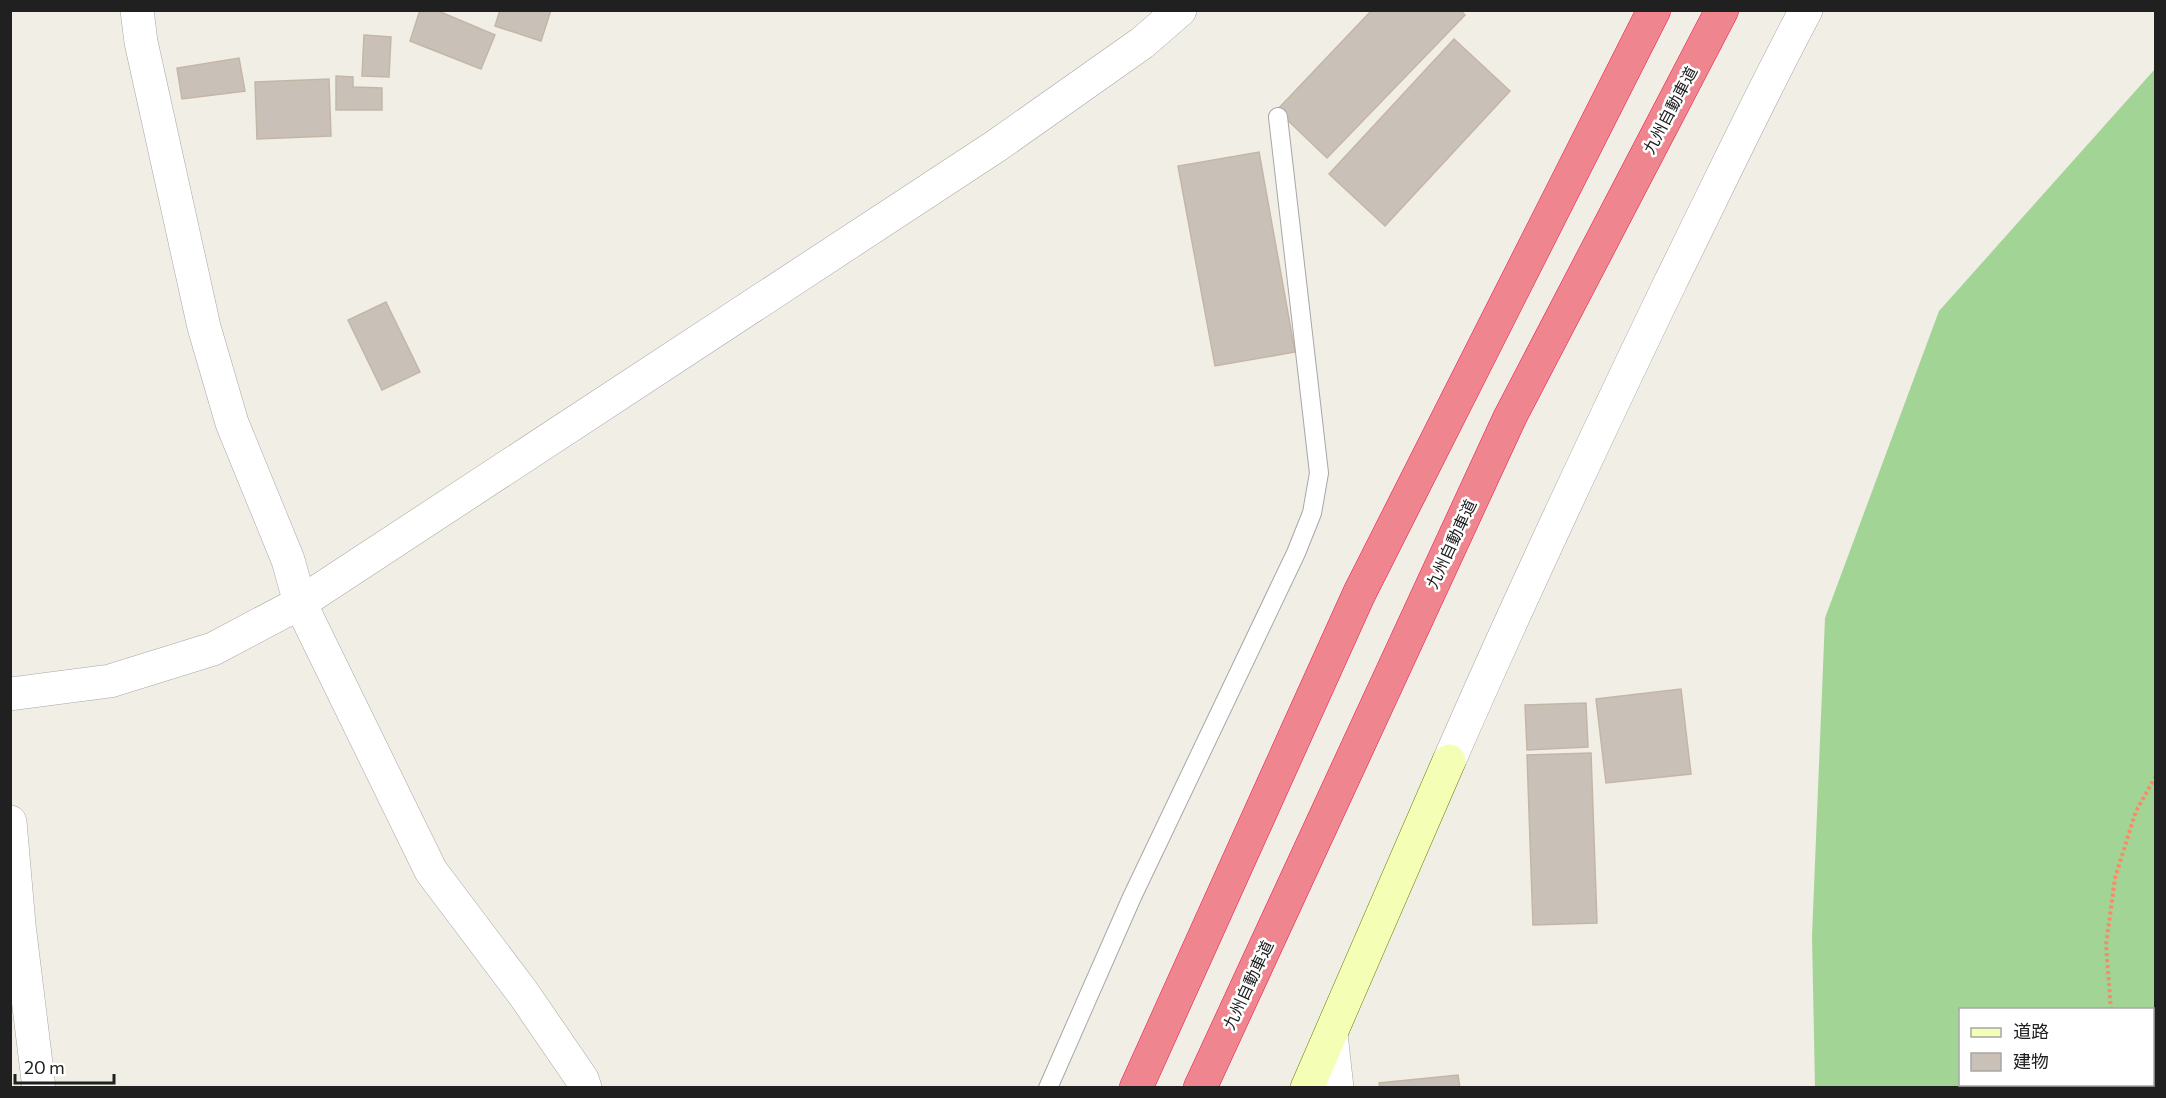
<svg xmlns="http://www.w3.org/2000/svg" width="2166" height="1098" viewBox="0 0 2166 1098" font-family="Commissioner,'Noto Sans JP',sans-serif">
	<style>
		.forest { fill: #a2d496; fill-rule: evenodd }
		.building { fill: #c9c1b8; stroke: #c4b6a6; stroke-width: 1.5 }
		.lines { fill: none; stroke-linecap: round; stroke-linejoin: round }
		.lane-casing { stroke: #a7a7a7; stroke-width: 20 }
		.street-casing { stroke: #a7a7a7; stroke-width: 34 }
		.secondary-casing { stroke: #637d00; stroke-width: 34 }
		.highway-casing { stroke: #eb164a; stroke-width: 34 }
		.path { stroke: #ff8768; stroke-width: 4; stroke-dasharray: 3 3; stroke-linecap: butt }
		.lane { stroke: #fff; stroke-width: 18 }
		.street { stroke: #fff; stroke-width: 33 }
		.secondary { stroke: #f4ffb5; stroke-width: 33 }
		.highway { stroke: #ef868f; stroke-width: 33 }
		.labels { text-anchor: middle; stroke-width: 5; stroke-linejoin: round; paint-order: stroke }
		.street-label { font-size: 16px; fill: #202020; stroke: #fff }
	</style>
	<rect width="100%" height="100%" fill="#f1eee5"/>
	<path class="forest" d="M 2155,69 L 2155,1087 L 1815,1087 L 1812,936 L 1825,618 L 1939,311 ZM 1960,1010 L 2152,1010 L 2152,1084 L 1960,1084 Z"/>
	<path class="building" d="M 420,10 L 436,10 L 495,35 L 481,69 L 410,41 Z
		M 500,10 L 551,10 L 541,41 L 495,26 Z
		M 1372,10 L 1460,10 L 1465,15 L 1327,158 L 1277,110 Z
		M 364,35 L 391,37 L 389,77 L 362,76 Z
		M 1454,39 L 1510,91 L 1385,226 L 1329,174 Z
		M 239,58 L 245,91 L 182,99 L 177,68 Z
		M 336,76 L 353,77 L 353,87 L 382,88 L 382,110 L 336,110 Z
		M 329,79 L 331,136 L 257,139 L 255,82 Z
		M 1259,152 L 1295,352 L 1215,366 L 1178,166 Z
		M 386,302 L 420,372 L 382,390 L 348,320 Z
		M 1681,689 L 1691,774 L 1606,783 L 1596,699 Z
		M 1586,703 L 1588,747 L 1527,750 L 1525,705 Z
		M 1591,753 L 1597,923 L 1533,925 L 1527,755 Z
		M 1458,1075 L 1460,1088 L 1380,1088 L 1379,1083 Z"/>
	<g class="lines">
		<g class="lane-casing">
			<path id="lane" d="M 1048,1088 L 1132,897 L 1296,553 L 1312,513 L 1319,473 L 1278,117"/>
		</g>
		<g class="street-casing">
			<path id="street" d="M 137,10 L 141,42 L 204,327 L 232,423 L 288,560 L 300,603 L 431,871 L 523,993 L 582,1079 L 585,1088
				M 10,694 L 110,681 L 213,649 L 300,603 L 996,146 L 1142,43 L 1180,10
				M 1449,761 C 1519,600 1594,441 1670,283 C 1715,192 1758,100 1806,10
				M 10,822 L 19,925 L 39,1088
				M 1331,1034 L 1337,1088"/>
		</g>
		<g class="secondary-casing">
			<path id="secondary" d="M 1307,1088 L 1449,761"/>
		</g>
		<g class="highway-casing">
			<path id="highway" d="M 1136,1088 L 1359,594 L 1654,10
				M 1200,1088 L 1510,417 L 1722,10"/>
		</g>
		<path class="path" d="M 2111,1010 L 2106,945 L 2115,878 L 2136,811 L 2156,776
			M 2127,1084 L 2127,1088"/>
		<use href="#lane" class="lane"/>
		<use href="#street" class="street"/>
		<use href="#secondary" class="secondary"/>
		<use href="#highway" class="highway"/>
	</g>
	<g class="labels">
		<g class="street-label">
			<text transform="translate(1670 110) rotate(-62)" y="6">九州自動車道</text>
			<text transform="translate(1451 544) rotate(-65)" y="6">九州自動車道</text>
			<text transform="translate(1248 985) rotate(-65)" y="6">九州自動車道</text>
		</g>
	</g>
	<rect width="2166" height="1098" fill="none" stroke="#202020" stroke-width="24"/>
	<rect x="1959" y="1008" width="195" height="78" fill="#ffffff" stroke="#a6a6a6" stroke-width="1.5"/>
	<rect x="1971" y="1028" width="30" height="9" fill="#f4ffb5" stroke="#a6a6a6" stroke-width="1.5"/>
	<text x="2013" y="1038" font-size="18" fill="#202020">道路</text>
	<rect x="1971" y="1053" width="30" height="18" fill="#c9c1b8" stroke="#a6a6a6" stroke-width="1.5"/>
	<text x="2013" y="1068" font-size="18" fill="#202020">建物</text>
	<path d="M15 1074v9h99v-9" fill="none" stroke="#202020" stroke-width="3"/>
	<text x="24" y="1074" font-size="18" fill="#202020" stroke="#ffffff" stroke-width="4.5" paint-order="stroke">20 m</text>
</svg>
